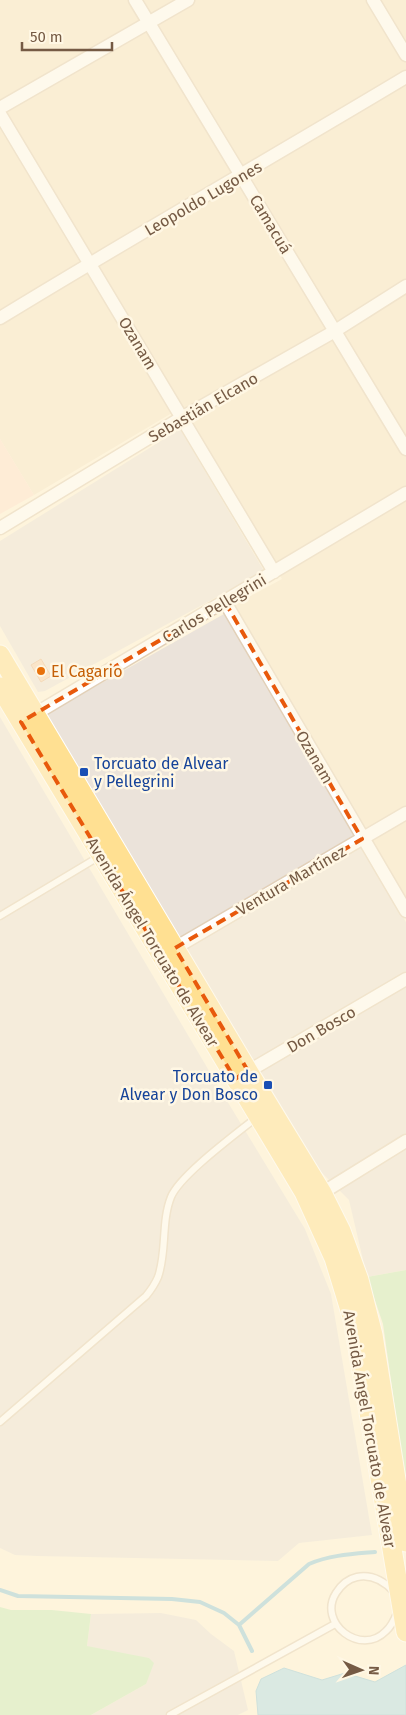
<svg xmlns="http://www.w3.org/2000/svg" width="406" height="1715" viewBox="0 0 406 1715" font-family="'Fira Sans',sans-serif">
	<style>
		.residential { fill: #f6e6ca }
		.commercial { fill: #ffe2cf }
		.industrial { fill: #ebe3da }
		.green { fill: #caecbb }
		.water { fill: #b0dbe8; stroke: #96cadb }
		.lines { fill: none; stroke-linecap: round; stroke-linejoin: round }
		.stream { stroke: #96cadb; stroke-width: 4 }
		.building { fill: #f6d3b2; stroke: #e9bb91 }
		.service-casing { stroke: #e2d0b8; stroke-width: 9 }
		.minor-casing { stroke: #e2d0b8; stroke-width: 15 }
		.primary-casing { stroke: #fff; stroke-width: 21 }
		.service { stroke: #fff; stroke-width: 6 }
		.minor { stroke: #fff; stroke-width: 12 }
		.primary { stroke: #ffe092; stroke-width: 19 }
		.marked { fill: none; stroke: #e8590c; stroke-width: 4; stroke-dasharray: 10 6; stroke-linejoin: round }
		.food-dot { fill: #e8710a; stroke: #fff7e4; stroke-width: 2 }
		.transit-dot { fill: #1a4fb4; stroke: #fff7e4; stroke-width: 2 }
		.labels { text-anchor: middle; stroke-width: 5; stroke-linejoin: round; paint-order: stroke }
		.street-label { font-size: 16px; fill: #755a44; stroke: #fff7e4 }
		.food-label { font-size: 16px; fill: #c56008; stroke: #fff7e4; text-anchor: start }
		.transit-label { font-size: 16px; fill: #164399; stroke: #fff7e4; text-anchor: start }
	</style>
	<rect width="100%" height="100%" fill="#fef4dc"/>
	<path class="residential" d="M 0,0 L 406,0 L 406,908 L 234,605 L 282,579 L 182,407 L 34,495 L 0,439 Z"/>
	<path class="commercial" d="M 0,439 L 34,495 L 0,514 Z"/>
	<path class="industrial" d="M 180,429 L 264,571 L 45,691 L 38,692 L 0,626 L 0,541 Z
		M 224,614 L 406,922 L 406,1270 L 367,1277 L 349,1200 L 319,1170 L 45,715 Z
		M 0,717 L 221,1091 L 305,1229 L 331,1294 L 372,1535 L 299,1543 L 278,1561 L 37,1556 L 15,1555 L 0,1548 Z
		M 161,1613 L 196,1620 L 211,1634 L 234,1651 L 248,1710 L 238,1715 L 91,1715 L 146,1684 L 87,1646 L 91,1614 Z"/>
	<path class="green" d="M 406,1270 L 406,1486 L 383,1324 L 367,1277 Z
		M 0,1607 L 11,1610 L 52,1610 L 91,1614 L 87,1646 L 149,1658 L 154,1663 L 146,1684 L 91,1715 L 0,1715 Z"/>
	<path class="water" d="M 406,1665 L 406,1715 L 258,1715 L 256,1691 L 261,1679 L 284,1668 L 322,1680 L 345,1673 L 375,1682 Z"/>
	<g class="lines">
		<path class="stream" d="M 0,1590 L 18,1596 L 172,1599 L 200,1602 L 224,1613 L 239,1625 L 252,1651
			M 239,1625 L 309,1564 C 330,1555 352,1554 375,1552"/>
	</g>
	<path class="building" d="M 41,659 L 51,676 L 41,682 L 31,665 Z"/>
	<g class="lines">
		<g class="service-casing">
			<path id="service" d="M 0,916 L 100,856
				M 0,1422 L 146,1296 C 151,1290 155,1284 158,1277 C 167,1252 161,1222 171,1197 C 180,1175 236,1134 257,1117
				M 394,1592 C 384,1581 372,1574 357,1577 C 348,1579 341,1585 336,1593 C 317,1623 361,1657 386,1631 C 392,1626 395,1618 398,1611
				M 170,1715 L 335,1624"/>
		</g>
		<g class="minor-casing">
			<path id="minor" d="M 135,0 L 406,449
				M 373,0 L 406,55
				M 0,108 L 188,0
				M 0,114 L 274,572
				M 0,318 C 134,236 271,158 406,77
				M 0,528 L 183,417 L 335,331 L 406,286
				M 225,602 L 406,911
				M 30,717 L 406,493
				M 175,948 L 406,813
				M 242,1075 L 406,979
				M 322,1193 L 406,1141"/>
		</g>
		<g class="primary-casing">
			<path id="primary" d="M 0,655 L 260,1091 L 322,1193 L 341,1231 L 359,1280 L 373,1335 L 406,1542
				M 0,687 L 304,1192 L 334,1258 L 354,1323 L 406,1632"/>
		</g>
		<use href="#service" class="service"/>
		<use href="#minor" class="minor"/>
		<use href="#primary" class="primary"/>
	</g>
	<path d="M0 0H406V1715H0ZM 225,602 L 362,839 L 175,948 L 248,1071 L 235,1079 L 21,722 Z" fill="#fef4dc" fill-opacity=".55" fill-rule="evenodd"/>
	<path class="marked" d="M 225,602 L 362,839 L 175,948 L 248,1071 L 235,1079 L 21,722 Z"/>
	<circle class="food-dot" cx="41" cy="671" r="5"/>
	<g class="transit-dot">
		<rect x="79" y="767" width="10" height="10" rx="2.5"/>
		<rect x="263" y="1080" width="10" height="10" rx="2.5"/>
	</g>
	<g class="labels">
		<g class="street-label">
			<text transform="translate(203 198) rotate(-30)" y="6">Leopoldo Lugones</text>
			<text transform="translate(271 224) rotate(59)" y="6">Camacuá</text>
			<text transform="translate(138 343) rotate(59)" y="6">Ozanam</text>
			<text transform="translate(203 407) rotate(-30)" y="6">Sebastián Elcano</text>
			<text transform="translate(214 608) rotate(-31)" y="6">Carlos Pellegrini</text>
			<text transform="translate(315 757) rotate(60)" y="6">Ozanam</text>
			<text transform="translate(291 880) rotate(-30)" y="6">Ventura Martínez</text>
			<text transform="translate(153 942) rotate(59)" y="6">Avenida Ángel Torcuato de Alvear</text>
			<text transform="translate(321 1029) rotate(-30)" y="6">Don Bosco</text>
			<text transform="translate(370 1429) rotate(80)" y="6">Avenida Ángel Torcuato de Alvear</text>
		</g>
		<g class="food-label">
			<text x="51" y="677">El Cagario</text>
		</g>
		<g class="transit-label">
			<text x="94" y="769">Torcuato de Alvear<tspan x="94" dy="18">y Pellegrini</tspan></text>
			<text x="258" y="1082" text-anchor="end">Torcuato de<tspan x="258" dy="18">Alvear y Don Bosco</tspan></text>
		</g>
	</g>
	<g transform="translate(361 1670) rotate(92)" stroke="#fff7e4" stroke-width="4" paint-order="stroke">
	<path d="M0-4L9 19L0 12L-9 19Z" fill="#755a44"/>
	<text y="-8" font-size="14" font-weight="bold" text-anchor="middle" fill="#755a44">N</text>
	</g>
	<path d="M22 42v8h90v-8" fill="none" stroke="#755a44" stroke-width="2.5"/>
	<text x="30" y="42" font-size="15" fill="#755a44" stroke="#fff7e4" stroke-width="4" paint-order="stroke">50 m</text>
</svg>
